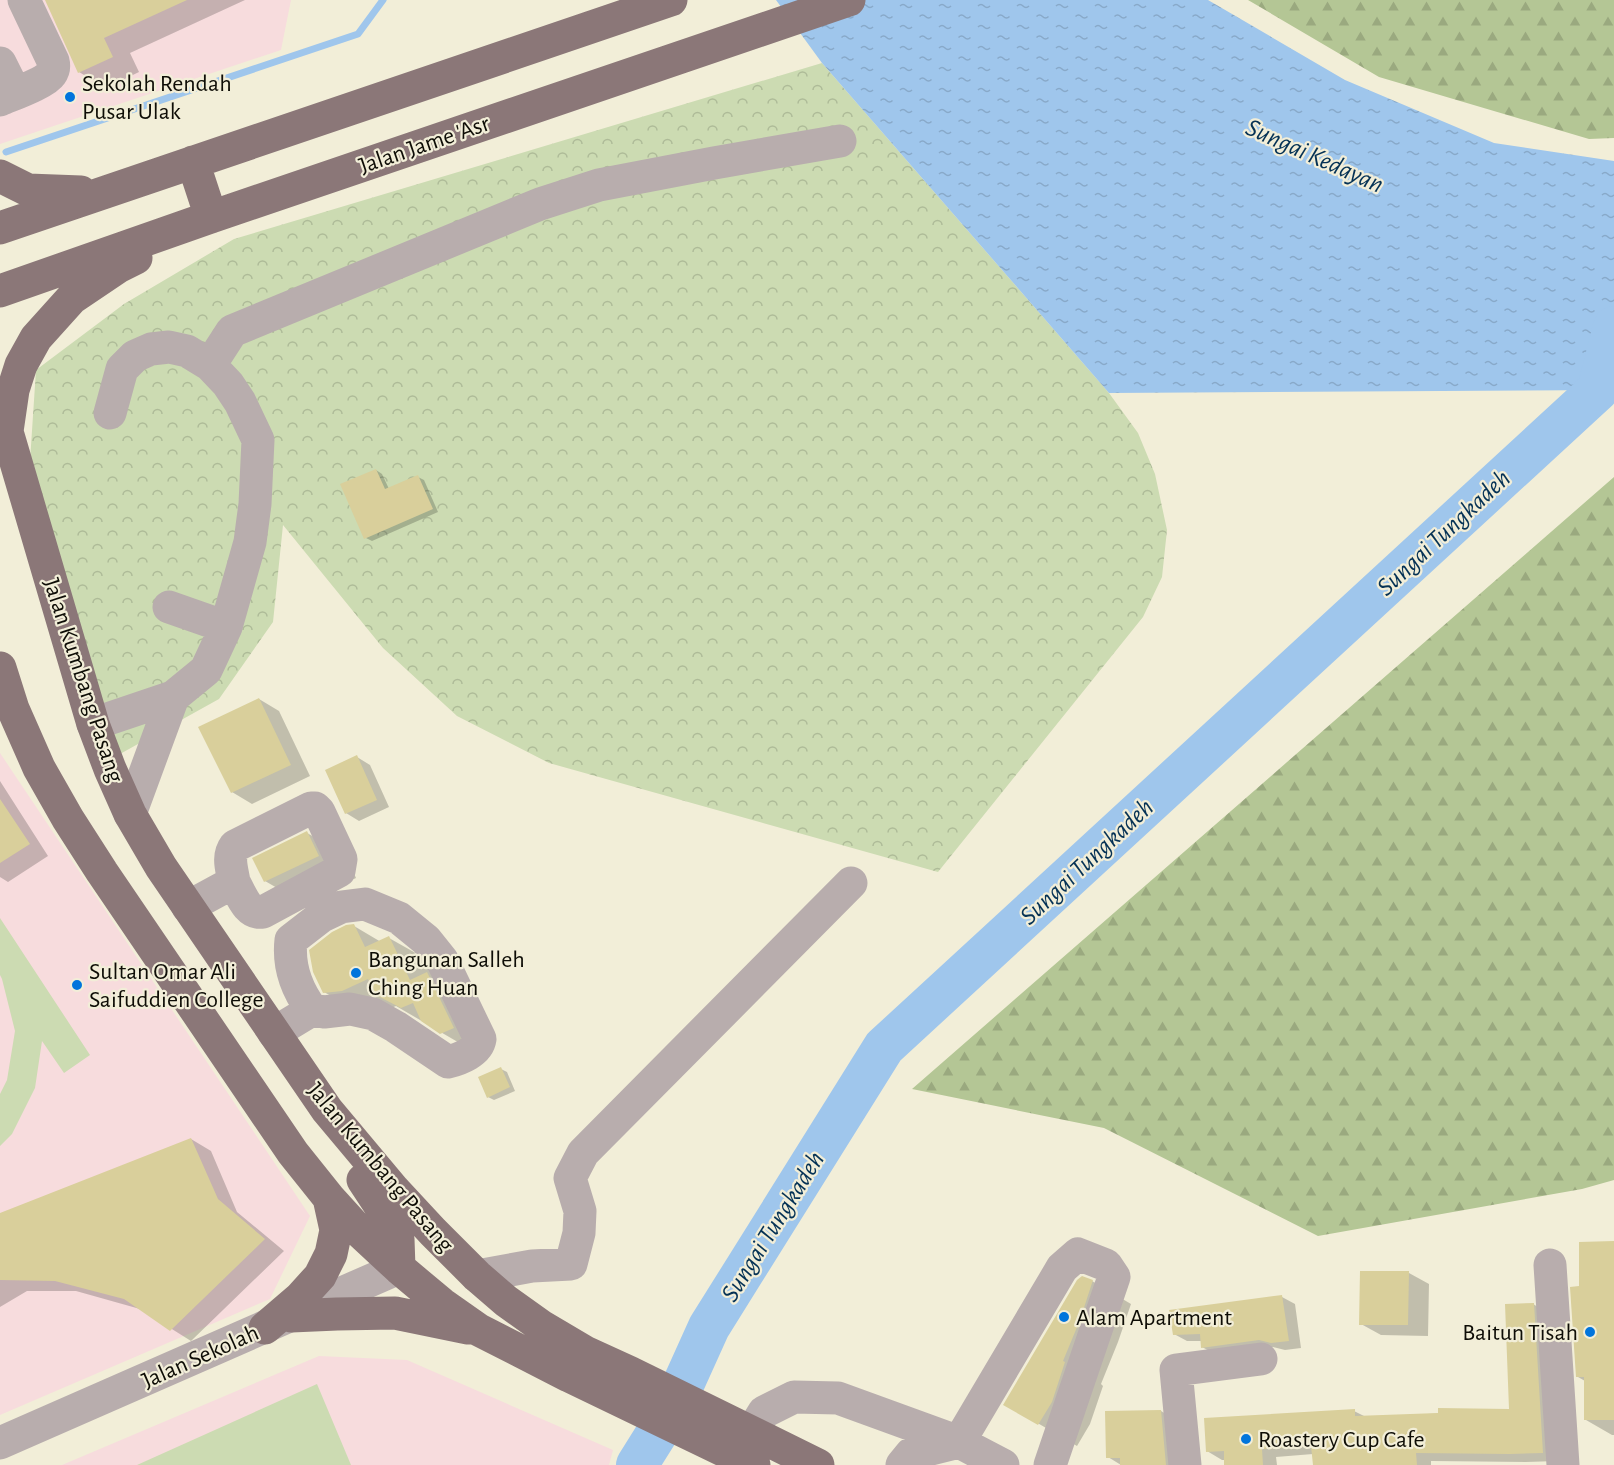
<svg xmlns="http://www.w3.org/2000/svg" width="1614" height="1465" viewBox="0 0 1614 1465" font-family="'Alegreya Sans',sans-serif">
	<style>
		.education { fill: #f7dcdd }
		.forest { fill: url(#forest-firs) }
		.park { fill: url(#park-crowns) }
		.pitch { fill: #ccdbb2 }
		.water { fill: url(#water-ripples) }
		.shadow { fill: #0003 }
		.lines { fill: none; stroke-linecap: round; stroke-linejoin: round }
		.stream { stroke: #9fc6ec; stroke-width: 7 }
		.river { stroke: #9fc6ec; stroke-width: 42 }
		.building { fill: #d9cf9b }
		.minor { stroke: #b8adad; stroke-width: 33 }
		.major { stroke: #8b7778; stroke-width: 33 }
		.poi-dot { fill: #0175dc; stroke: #f2eed8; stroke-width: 2 }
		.labels { text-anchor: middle; stroke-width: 4.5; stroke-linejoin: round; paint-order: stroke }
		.poi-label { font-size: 24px; fill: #0e0d06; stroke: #f2eed8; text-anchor: start }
		.street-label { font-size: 24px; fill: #0e0d06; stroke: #f2eed8 }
		.water-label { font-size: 26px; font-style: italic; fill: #053255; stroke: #f2eed8 }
	</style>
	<defs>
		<pattern id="forest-firs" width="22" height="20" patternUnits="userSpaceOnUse" patternTransform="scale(1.5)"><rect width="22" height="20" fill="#b4c695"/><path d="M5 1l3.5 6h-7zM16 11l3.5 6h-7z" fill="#9aa97f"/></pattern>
		<pattern id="park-crowns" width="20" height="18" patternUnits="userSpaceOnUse" patternTransform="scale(1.5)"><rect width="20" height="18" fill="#ccdbb2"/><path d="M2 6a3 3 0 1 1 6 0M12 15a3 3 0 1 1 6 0" fill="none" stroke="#aebb98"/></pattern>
		<pattern id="water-ripples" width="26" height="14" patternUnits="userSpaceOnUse" patternTransform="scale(1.5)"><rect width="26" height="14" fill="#9fc6ec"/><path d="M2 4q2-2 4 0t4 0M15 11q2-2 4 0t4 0" fill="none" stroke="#88a9c9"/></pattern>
	</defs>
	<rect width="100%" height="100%" fill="#f2eed8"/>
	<path class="education" d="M 0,0 L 291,0 L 281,50 L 0,144 Z
		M 0,753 L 310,1216 L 270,1299 L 0,1415 Z
		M 319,1356 L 407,1360 L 613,1450 L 609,1465 L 62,1465 Z"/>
	<path class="forest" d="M 1248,0 L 1614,0 L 1614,138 L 1589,139 L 1379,77 Z
		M 1614,477 L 1614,1180 L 1582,1189 L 1318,1236 L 1104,1128 L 912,1089 Z"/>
	<path class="park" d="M 822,63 L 1109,393 L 1138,433 L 1155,474 L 1167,530 L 1162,577 L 1143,617 L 938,872 L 549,763 L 457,716 L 383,648 L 283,525 L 273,622 L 219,699 L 120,754 L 29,476 L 36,370 L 124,304 L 234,239 Z"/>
	<path class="pitch" d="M 0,918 L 90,1055 L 64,1073 L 42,1041 L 35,1088 L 12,1134 L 0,1146 L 0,1094 L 7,1080 L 15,1031 L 2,979 L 0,975 Z
		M 317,1384 L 351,1465 L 137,1465 Z"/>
	<path class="water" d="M 776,0 L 1208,0 L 1345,80 L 1494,143 L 1614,161 L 1614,390 L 1109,393 L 822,63 Z"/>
	<path class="shadow" d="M 46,0 L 245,0 L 130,53 L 139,72 L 106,88 L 79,72 Z
		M 376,470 L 382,474 L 389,489 L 418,477 L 424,480 L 438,512 L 372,541 L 366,538 Z
		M 259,699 L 279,711 L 310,776 L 252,804 L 232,792 Z
		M 357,757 L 370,765 L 389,807 L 359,821 L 346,813 Z
		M 0,781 L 48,856 L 8,882 L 0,877 Z
		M 307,833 L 346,855 L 356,878 L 303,903 L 265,881 Z
		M 354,926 L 381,942 L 389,938 L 428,960 L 480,1055 L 396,1006 L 382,1012 L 363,1014 L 324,992 Z
		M 501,1069 L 507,1072 L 515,1091 L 494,1100 L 488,1097 Z
		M 191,1139 L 211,1151 L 237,1212 L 284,1251 L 191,1341 L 140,1309 L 76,1291 L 27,1291 L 0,1307 L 0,1215 Z
		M 1614,1243 L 1614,1435 L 1612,1435 L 1586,1420 L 1585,1381 L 1578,1377 Z
		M 1409,1273 L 1429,1284 L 1428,1336 L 1381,1335 L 1361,1324 Z
		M 1092,1281 L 1131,1304 L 1118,1342 L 1101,1384 L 1103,1386 L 1090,1424 L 1077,1446 L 1005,1404 Z
		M 1282,1297 L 1295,1304 L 1301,1348 L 1285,1350 L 1273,1347 L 1215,1354 L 1202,1347 L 1202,1341 L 1187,1341 L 1174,1334 Z
		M 1533,1304 L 1548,1313 L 1558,1461 L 1526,1462 L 1431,1461 L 1431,1465 L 1314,1465 L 1313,1454 L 1276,1457 L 1277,1465 L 1226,1465 L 1226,1460 L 1222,1460 L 1207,1451 L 1354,1411 L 1366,1417 L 1510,1410 Z
		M 1161,1411 L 1174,1419 L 1178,1465 L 1121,1465 L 1108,1457 Z"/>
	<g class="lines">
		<path class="stream" d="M 6,152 L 358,34 L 383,0"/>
		<path class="river" d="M 637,1465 L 672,1409 L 709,1327 L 884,1047 L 1598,390 L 1614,327"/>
	</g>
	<path class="building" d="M 45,0 L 187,0 L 104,38 L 113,57 L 78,73 Z
		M 376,469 L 385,489 L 418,475 L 433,509 L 364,539 L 340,484 Z
		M 259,698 L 291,765 L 231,793 L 198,727 Z
		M 357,755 L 377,800 L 345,814 L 325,770 Z
		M 0,799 L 30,844 L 0,863 Z
		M 307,831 L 319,856 L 264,882 L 252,858 Z
		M 354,924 L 365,947 L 389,936 L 410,980 L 427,972 L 454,1028 L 440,1034 L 421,1021 L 413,1003 L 401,1008 L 376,995 L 368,979 L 342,991 L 323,993 L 313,972 L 309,950 L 332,932 L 346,925 Z
		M 501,1067 L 510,1087 L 487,1098 L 478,1077 Z
		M 191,1138 L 218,1199 L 265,1239 L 170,1331 L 124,1299 L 55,1281 L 0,1280 L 0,1213 Z
		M 1614,1241 L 1614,1420 L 1584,1420 L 1584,1377 L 1576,1377 L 1570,1287 L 1579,1286 L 1579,1242 Z
		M 1360,1271 L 1409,1271 L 1408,1325 L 1359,1325 Z
		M 1082,1276 L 1093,1280 L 1080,1320 L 1063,1361 L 1065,1362 L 1052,1402 L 1038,1425 L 1003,1405 L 1077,1280 Z
		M 1282,1295 L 1289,1341 L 1271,1343 L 1259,1340 L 1201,1348 L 1200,1334 L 1173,1335 L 1169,1310 Z
		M 1534,1303 L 1543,1453 L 1510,1454 L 1416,1453 L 1417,1465 L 1313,1465 L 1311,1446 L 1262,1449 L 1263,1465 L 1224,1465 L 1224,1451 L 1206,1452 L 1204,1418 L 1355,1409 L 1355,1416 L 1438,1413 L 1438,1408 L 1509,1409 L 1505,1304 Z
		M 1161,1410 L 1166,1465 L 1120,1465 L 1120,1458 L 1106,1458 L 1105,1411 Z"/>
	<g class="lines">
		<path class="minor" d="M 0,63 L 15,93
			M 0,100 C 11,95 45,83 51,74 C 54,70 54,65 53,61 L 24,0
			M 210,365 L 232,331 L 540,204 L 599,185 L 714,163 L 840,141
			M 169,607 L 226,627
			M 93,724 L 173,697 L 206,670 L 226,627 L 250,542 L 255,504 L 258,440 L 240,402 L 228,384 L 210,365 L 187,351 L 169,347 L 151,349 L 135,356 L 122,369 L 110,413
			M 130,814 L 173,697
			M 188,907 L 234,882 C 241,894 247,915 263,912 L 339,871 L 341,859 L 319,812 L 315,808 L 311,808 L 235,846 C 227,857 232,869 234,882
			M 274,1033 L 312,1010 L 324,1012 L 350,1009 L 373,1014 L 396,1027 L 448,1062 C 460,1059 478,1052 480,1039 L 442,960 L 426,940 L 399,918 L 365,904 L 341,907 L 322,916 L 291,940 C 288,966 297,990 312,1010
			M 1550,1265 L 1563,1465
			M 477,1276 L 532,1266 L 571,1264 L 579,1233 L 580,1211 L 570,1178 L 583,1153 L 851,883
			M 751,1433 L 764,1412 L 794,1397 L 838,1398 L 959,1442 L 1003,1465
			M 0,1443 L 399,1268
			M 902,1465 L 911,1454 L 959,1442 L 1062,1268 L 1078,1254 L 1106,1265 L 1114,1277 L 1050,1465
			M 1185,1465 L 1176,1370 L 1261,1359"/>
		<path class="major" d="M 193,162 L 211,217
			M 0,176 L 28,190 L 81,192
			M 0,228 L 671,0
			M 0,291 L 211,217 L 849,0
			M 0,408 L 93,724 L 110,769 L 130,814 L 161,867 L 327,1110 L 394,1190 L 433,1232 L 477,1276 L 506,1301 L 541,1326 L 585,1352 L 631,1373 L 818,1465
			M 7,431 L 13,390 L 21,365 L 36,338 L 72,298 L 118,267 L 136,258
			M 0,668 L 13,709 L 39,768 L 68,819 L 102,872 L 293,1153 L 329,1198 L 359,1231 L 399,1268 L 442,1304 L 479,1330 L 569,1376 L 754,1465
			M 363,1180 L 390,1221 L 398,1239 L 399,1268
			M 291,1316 L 337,1314 L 395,1313 L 468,1328
			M 265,1328 L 300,1298 L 320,1276 L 331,1254 L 336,1230 L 329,1198"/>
	</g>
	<g class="poi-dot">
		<circle cx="70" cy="97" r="6"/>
		<circle cx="356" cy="973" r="6"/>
		<circle cx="77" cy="985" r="6"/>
		<circle cx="1064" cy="1317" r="6"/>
		<circle cx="1590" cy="1332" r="6"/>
		<circle cx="1246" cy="1439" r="6"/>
	</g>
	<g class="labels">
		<g class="poi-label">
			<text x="82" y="91">Sekolah Rendah<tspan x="82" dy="28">Pusar Ulak</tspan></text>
			<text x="368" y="967">Bangunan Salleh<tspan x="368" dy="28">Ching Huan</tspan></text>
			<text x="89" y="979">Sultan Omar Ali<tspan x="89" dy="28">Saifuddien College</tspan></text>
			<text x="1076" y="1325">Alam Apartment</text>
			<text x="1578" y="1340" text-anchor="end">Baitun Tisah</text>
			<text x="1258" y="1447">Roastery Cup Cafe</text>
		</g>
		<g class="street-label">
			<text transform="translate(424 144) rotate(-19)" y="8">Jalan Jame 'Asr</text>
			<text transform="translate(84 680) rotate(72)" y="8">Jalan Kumbang Pasang</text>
			<text transform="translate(381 1167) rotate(50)" y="8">Jalan Kumbang Pasang</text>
			<text transform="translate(200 1356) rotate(-24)" y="8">Jalan Sekolah</text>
		</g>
		<g class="water-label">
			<text transform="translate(1315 155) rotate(24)" y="9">Sungai Kedayan</text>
			<text transform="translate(1443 532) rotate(-43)" y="9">Sungai Tungkadeh</text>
			<text transform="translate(1086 861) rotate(-43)" y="9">Sungai Tungkadeh</text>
			<text transform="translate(772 1226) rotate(-58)" y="9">Sungai Tungkadeh</text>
		</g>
	</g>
</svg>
